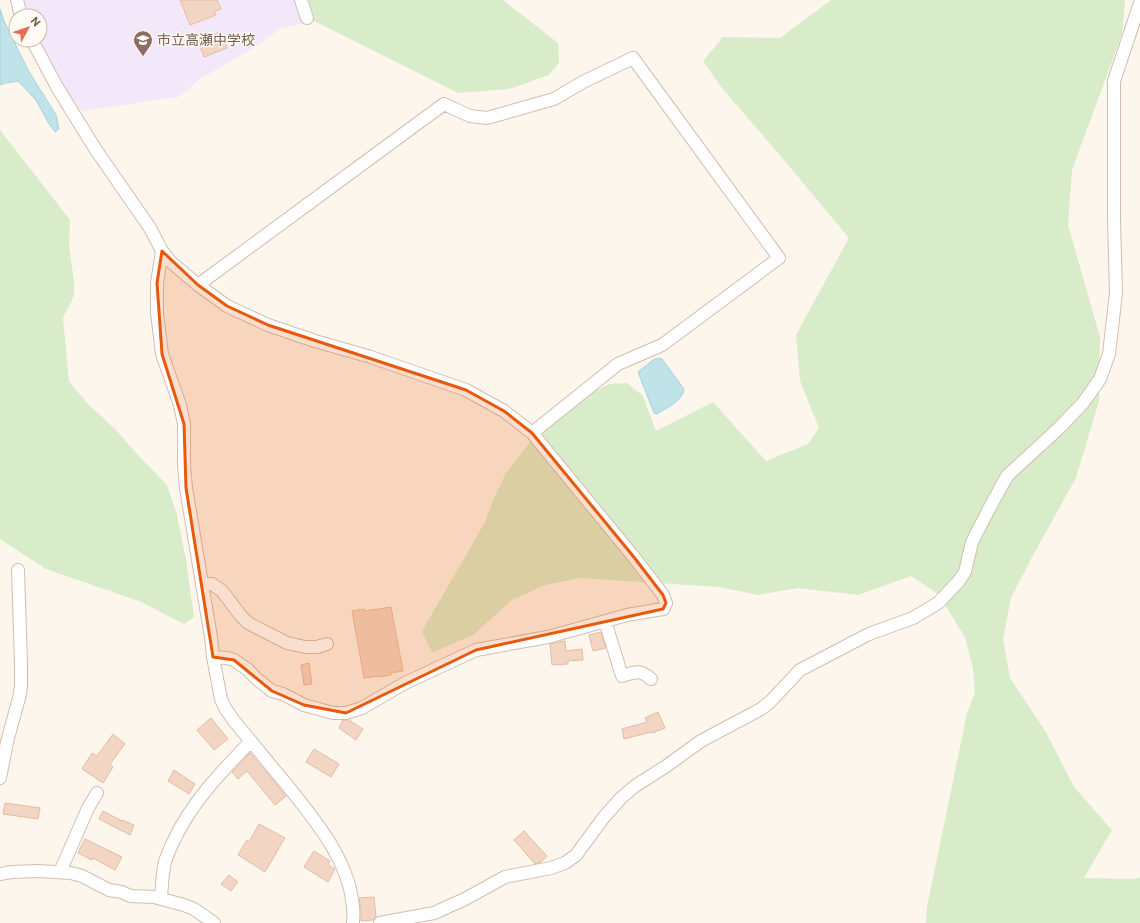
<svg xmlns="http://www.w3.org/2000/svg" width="1140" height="923" viewBox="0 0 1140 923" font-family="Commissioner,'Noto Sans JP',sans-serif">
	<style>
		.education { fill: #f3e8fa }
		.green { fill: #d8ecc9 }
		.water { fill: #bfe3e8; stroke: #a5d3da }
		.building { fill: #f3d5c3; stroke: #e6bba3 }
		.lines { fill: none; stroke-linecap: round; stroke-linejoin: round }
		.minor-casing { stroke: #d1beb0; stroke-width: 14 }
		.minor { stroke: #fff; stroke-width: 12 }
		.marked { fill: #e8590c; fill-opacity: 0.2; stroke: #e8590c; stroke-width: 3; stroke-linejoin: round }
		.labels { text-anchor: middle; stroke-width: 3; stroke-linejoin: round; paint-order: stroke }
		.education-label { font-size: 14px; fill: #785e54; stroke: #fffaf3; text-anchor: start }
	</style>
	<rect width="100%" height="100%" fill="#fdf6ec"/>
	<path class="education" d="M 24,0 L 306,0 L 309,22 L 281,28 L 257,46 L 198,80 L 190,89 L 178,97 L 82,111 L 70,96 L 54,69 L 40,40 L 40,16 L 29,16 Z"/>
	<path class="green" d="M 309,0 L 503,0 L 558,43 L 559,63 L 549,75 L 509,89 L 458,93 L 310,19 Z
		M 831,0 L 1125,0 L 1122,34 L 1072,170 L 1068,225 L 1100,337 L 1099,401 L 1076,478 L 1032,557 L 1011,598 L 1003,639 L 1010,678 L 1047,734 L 1074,787 L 1112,830 L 1084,878 L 1134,879 L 1140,877 L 1140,923 L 926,923 L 927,907 L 967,713 L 975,693 L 973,668 L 965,637 L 938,594 L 911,576 L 858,595 L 798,588 L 758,595 L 719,587 L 580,578 L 545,585 L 512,600 L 473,635 L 432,653 L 422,631 L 485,522 L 493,500 L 506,473 L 527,446 L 560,409 L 609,384 L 627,383 L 643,396 L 656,431 L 713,402 L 766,461 L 808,444 L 819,428 L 800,381 L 796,335 L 849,238 L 784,160 L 721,87 L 703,61 L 723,37 L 780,38 Z
		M 0,130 L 70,220 L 69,246 L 74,281 L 74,296 L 63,318 L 69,381 L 87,403 L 116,430 L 137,454 L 167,485 L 177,515 L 186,560 L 194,617 L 184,624 L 139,601 L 46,569 L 0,539 Z"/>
	<path class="water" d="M 0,9 L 4,21 L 28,70 L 56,115 L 59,129 L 55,132 L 48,122 L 36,100 L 18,81 L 6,83 L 0,85 Z
		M 659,358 L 662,359 L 684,389 C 683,401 666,408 657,414 L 654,413 L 638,372 L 653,360 Z"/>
	<path class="building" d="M 180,0 L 217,0 L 221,9 L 214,12 L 216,15 L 190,25 Z
		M 220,32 L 227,48 L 204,57 L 198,41 Z
		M 391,607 L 403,671 L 391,673 L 391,675 L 379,677 L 379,676 L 364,678 L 352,611 L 364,609 L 365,611 Z
		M 601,632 L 606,648 L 593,651 L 589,635 Z
		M 565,641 L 566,651 L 582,649 L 583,660 L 568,661 L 568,664 L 552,665 L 550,644 Z
		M 309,663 L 312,684 L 304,685 L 301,665 Z
		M 658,712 L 665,728 L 652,733 L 651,732 L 624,739 L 622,729 L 647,722 L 645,718 Z
		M 211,718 L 228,739 L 214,750 L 197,730 Z
		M 343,720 L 349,720 L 363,729 L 356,740 L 339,728 Z
		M 113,734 L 125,744 L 110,764 L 113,767 L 103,783 L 82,769 L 92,753 L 97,756 Z
		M 314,749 L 339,764 L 331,777 L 306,762 Z
		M 250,753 L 286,796 L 275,805 L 247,771 L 238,779 L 232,772 Z
		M 174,770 L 195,784 L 189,794 L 168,781 Z
		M 5,803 L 40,808 L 38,819 L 3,814 Z
		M 103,811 L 122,821 L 122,820 L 134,825 L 130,835 L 99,819 Z
		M 259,824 L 285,838 L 265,872 L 238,855 L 247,840 L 249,842 Z
		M 524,831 L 547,856 L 541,862 L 535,864 L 514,840 Z
		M 85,839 L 122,857 L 115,870 L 93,858 L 92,860 L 78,853 Z
		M 314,851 L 330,861 L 328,865 L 335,869 L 328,882 L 304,867 Z
		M 229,875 L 238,882 L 231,891 L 221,884 Z
		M 374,897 L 376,917 L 373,920 L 361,921 L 361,911 L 359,898 Z"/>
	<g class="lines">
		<g class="minor-casing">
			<path id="minor" d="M 17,0 L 21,16
				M 301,0 L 307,18
				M 32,40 L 57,87 L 96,150 L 150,228 L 162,251 L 171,262 L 198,285 L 227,306 L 268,325 L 315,341 L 371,357 L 466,390 L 504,411 L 532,433 L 633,556 L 663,595 L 666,603 L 663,609 L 627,615 L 548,637 L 476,650 L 405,683 L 362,708 L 346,713 L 333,713 L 304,705 L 283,694 L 272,691 L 258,680 L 247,669 L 234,660 L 227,658 L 213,657
				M 162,251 L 157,283 L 157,313 L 162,354 L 180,405 L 184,424 L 184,466 L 186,488 L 211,637 L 213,657 L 221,699 L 225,708 L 234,721 C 252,742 269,764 287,785 C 315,820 350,861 353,908 C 354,913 353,918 353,923
				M 198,285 L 444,104 L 470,116 L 487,118 L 554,99 L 583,82 L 633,58 L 779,258 L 662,345 L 618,364 L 532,433
				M 202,584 L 212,584 L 222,591 L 241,616 L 248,623 L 287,643 L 305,647 L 317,647 L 327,644
				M 605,621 L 622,676 C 635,672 640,669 651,679
				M 0,778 L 7,742 L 19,698 L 21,687 L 21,664 L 18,570
				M 60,872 L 88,808 L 97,793
				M 0,874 L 11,872 L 38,871 L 71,873 L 82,876 L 109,890 L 122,892 L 130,896 L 154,897 L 184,905 L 194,909 L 214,923
				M 161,898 C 162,887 162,874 165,862 C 167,855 170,849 173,842 C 191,803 221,772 251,741
				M 380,923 L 434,913 L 465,899 L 505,877 L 551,868 L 565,863 L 576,855 L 604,817 L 621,798 L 635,786 L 665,767 L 701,741 L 761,709 L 770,702 L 800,670 L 869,634 L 913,618 L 938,603 L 958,582 L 965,572 L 972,542 L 990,507 L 1007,476 L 1058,429 L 1083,403 L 1100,379 L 1109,354 L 1116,293 L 1114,220 L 1114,81 L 1140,3"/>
		</g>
		<use href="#minor" class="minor"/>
	</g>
	<path class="marked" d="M 162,251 L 198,285 L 227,306 L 268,325 L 466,390 L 504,411 L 532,433 L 633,556 L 663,595 L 666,603 L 663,609 L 476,650 L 346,713 L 304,705 L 272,691 L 234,660 L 213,657 L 186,488 L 184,424 L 162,354 L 157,283 Z"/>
	<defs>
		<g id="school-pin" transform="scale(1)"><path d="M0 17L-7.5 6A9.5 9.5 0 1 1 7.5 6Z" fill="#8d6e63" stroke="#fffaf3"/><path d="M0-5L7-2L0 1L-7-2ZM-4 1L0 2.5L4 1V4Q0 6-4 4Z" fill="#fff"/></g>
	</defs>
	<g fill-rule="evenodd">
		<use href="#school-pin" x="143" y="40"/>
	</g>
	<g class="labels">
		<g class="education-label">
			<text x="157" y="45">市立高瀬中学校</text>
		</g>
	</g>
	<g transform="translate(28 28) rotate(50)"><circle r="19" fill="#fffaf3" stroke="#cabbb1"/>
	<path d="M0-3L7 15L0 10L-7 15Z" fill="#e76f51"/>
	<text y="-6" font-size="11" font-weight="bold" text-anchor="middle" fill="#7a5c4d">N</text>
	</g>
</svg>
